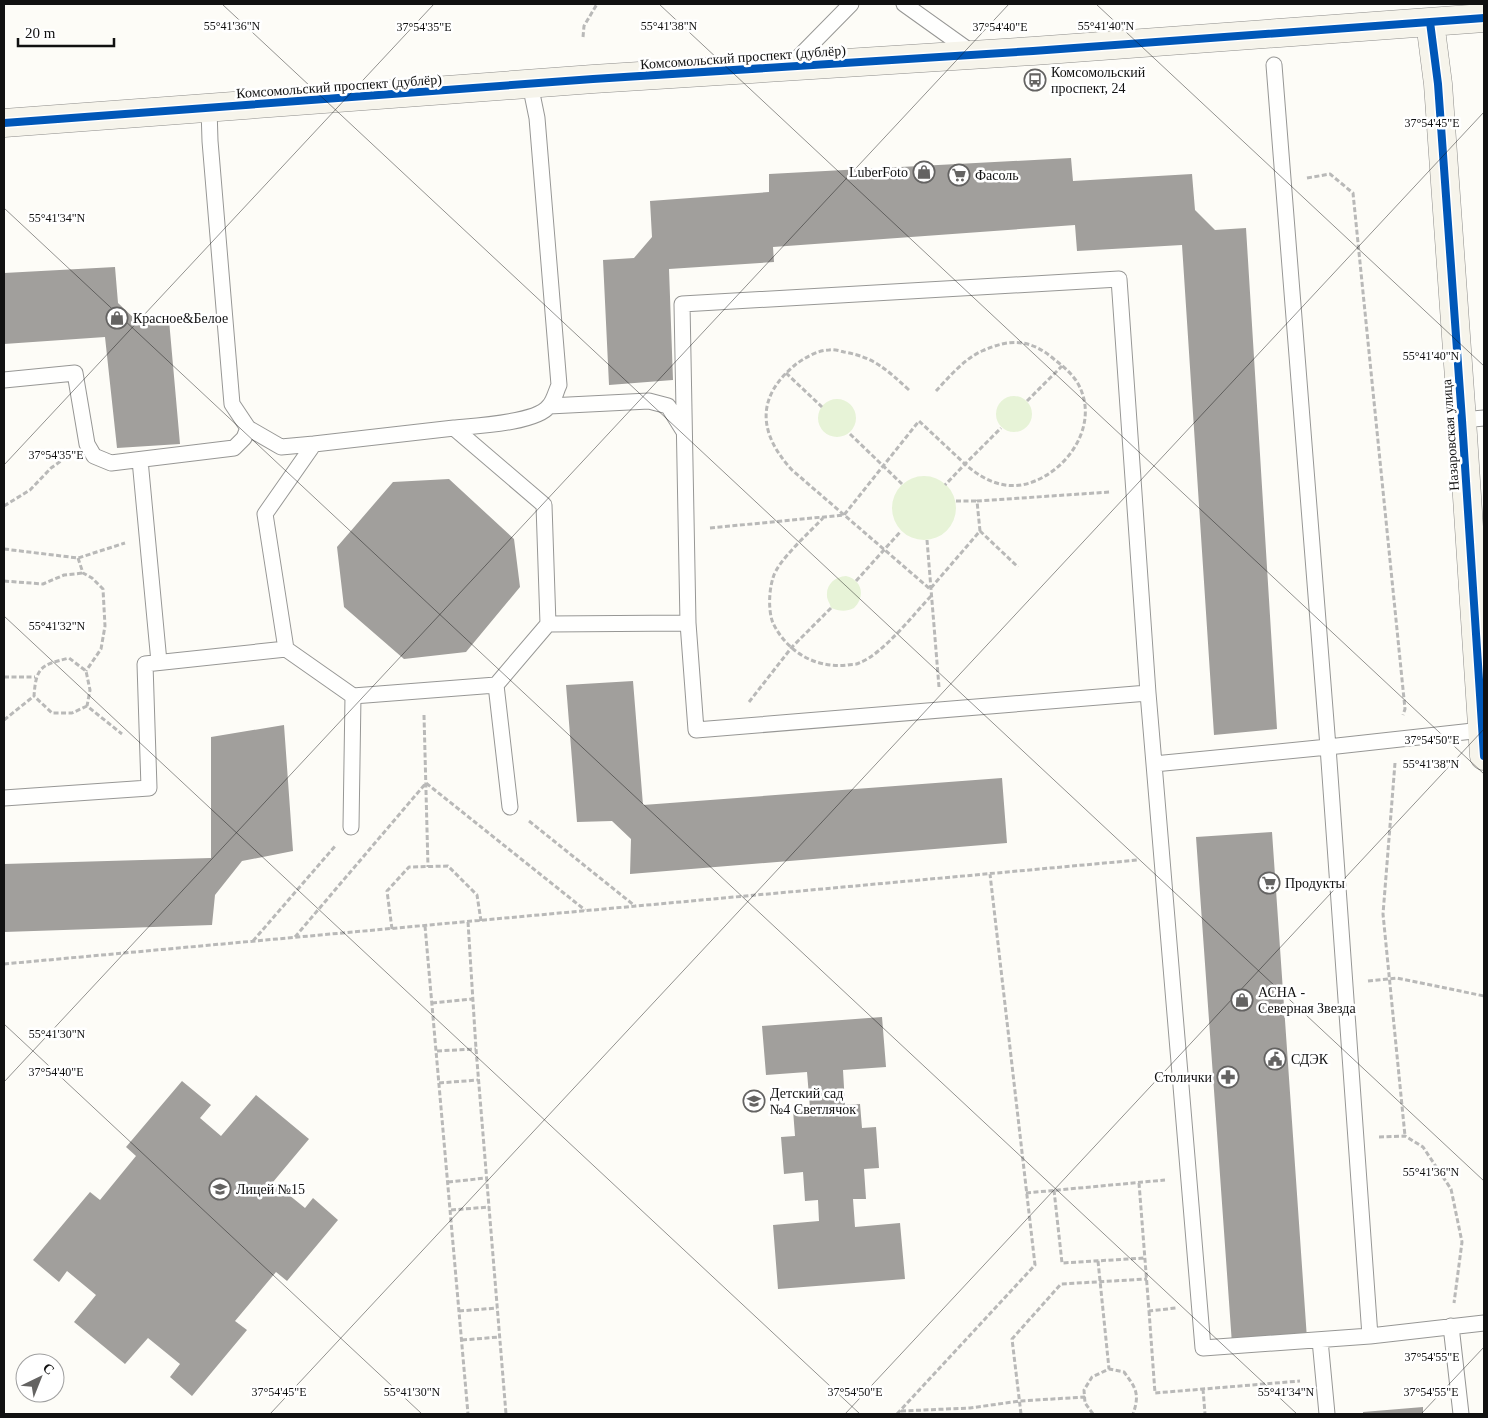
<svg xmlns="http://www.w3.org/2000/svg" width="1488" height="1418" viewBox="0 0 1488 1418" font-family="Georgia,serif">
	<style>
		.green { fill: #e7f3d7 }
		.building { fill: #a19f9c }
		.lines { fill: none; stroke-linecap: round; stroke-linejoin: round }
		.lane-casing { stroke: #979795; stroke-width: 17 }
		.secondary-casing { stroke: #8e8d8b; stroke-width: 29 }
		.path { stroke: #b9b9b8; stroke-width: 3; stroke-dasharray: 5 2.5; stroke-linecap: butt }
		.lane { stroke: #fffffe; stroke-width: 15 }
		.secondary { stroke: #f6f4eb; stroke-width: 28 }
		.cycleway-casing { stroke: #fff; stroke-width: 11 }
		.cycleway { stroke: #0057b8; stroke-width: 8 }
		.ticks { fill: none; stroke: #111; stroke-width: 1; stroke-opacity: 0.45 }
		.labels { text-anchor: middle; stroke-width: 5; stroke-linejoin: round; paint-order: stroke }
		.street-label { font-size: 14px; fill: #111; stroke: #fff }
		.poi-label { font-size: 14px; fill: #111; stroke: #fff; text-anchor: start }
		.ticks-label { font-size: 12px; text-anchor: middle; fill: #111; stroke: #fff; stroke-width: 5; stroke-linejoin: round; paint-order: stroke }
	</style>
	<rect width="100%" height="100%" fill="#fdfcf7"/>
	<path class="green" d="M996 414a18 18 0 1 1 36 0a18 18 0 1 1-36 0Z
		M818 418a19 19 0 1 1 38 0a19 19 0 1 1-38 0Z
		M892 508a32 32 0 1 1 64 0a32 32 0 1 1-64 0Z
		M 846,576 C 862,580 866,596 854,608 C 846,612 839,611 831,608 C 830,603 827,600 827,596 C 826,584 835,577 846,576 Z"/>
	<path class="building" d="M 1071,158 L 1073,181 L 1192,174 L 1195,210 L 1215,230 L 1246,228 L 1277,729 L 1214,735 L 1182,245 L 1077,251 L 1075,225 L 773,247 L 774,262 L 669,269 L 673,380 L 609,385 L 603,260 L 634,258 L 652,237 L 650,201 L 769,192 L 769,174 Z
		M 115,267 L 118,303 L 138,322 L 169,320 L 180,444 L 117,448 L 105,337 L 4,344 L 4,273 Z
		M 449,479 L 514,539 L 520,587 L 466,652 L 404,659 L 344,607 L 337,547 L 393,482 Z
		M 633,681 L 643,805 L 1002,778 L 1007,843 L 630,874 L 631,839 L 612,821 L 577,822 L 566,685 Z
		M 284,725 L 293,851 L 242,861 L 215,895 L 212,925 L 4,932 L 4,864 L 211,858 L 211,737 Z
		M 1272,832 L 1307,1339 L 1232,1344 L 1196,837 Z
		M 882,1017 L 886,1067 L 843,1070 L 845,1105 L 860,1104 L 862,1128 L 876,1127 L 879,1168 L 864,1169 L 866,1199 L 853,1199 L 855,1227 L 900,1223 L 905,1279 L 778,1289 L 773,1225 L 819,1221 L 818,1200 L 805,1201 L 803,1172 L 784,1174 L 781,1137 L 795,1136 L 793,1110 L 810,1108 L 807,1072 L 766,1075 L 762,1026 Z
		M 182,1081 L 211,1105 L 200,1118 L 221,1136 L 256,1095 L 309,1139 L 273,1182 L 305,1208 L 313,1198 L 338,1220 L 287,1281 L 276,1272 L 235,1321 L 247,1330 L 192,1396 L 170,1377 L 180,1364 L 148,1338 L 125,1364 L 74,1322 L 96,1295 L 67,1271 L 59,1282 L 33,1260 L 90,1192 L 100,1200 L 136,1156 L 126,1147 Z
		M 1423,1407 L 1423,1414 L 1363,1414 L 1363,1412 Z"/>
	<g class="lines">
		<g class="lane-casing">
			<path id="lane" d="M 904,4 L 974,54
				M 1274,65 L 1328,747 L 1482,730
				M 790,66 L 851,4
				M 209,108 L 210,141 L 232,404 L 248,428 L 281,447 L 314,444
				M 4,380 L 75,373 L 87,444 L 94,456 L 111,463 L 234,448 L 244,438 L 248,428
				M 549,406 L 649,401 L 668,406 L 683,430
				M 1462,420 L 1484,418
				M 454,428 C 474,426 537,423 549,406 C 554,401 556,391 559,385 L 537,118 L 530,84
				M 140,460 L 159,662
				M 548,624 L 688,623 L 682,304 L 1119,279 L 1148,693 L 696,730 L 688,623
				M 496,685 L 510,807
				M 1148,693 L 1154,764 L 1203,1348 L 1370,1336 L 1328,747 L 1154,764
				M 4,798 L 149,788 L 145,664 L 286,649 L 353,696 L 496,685 L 548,624 L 544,505 L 454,428 L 314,444 L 265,514 L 286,649
				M 351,827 L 353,696
				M 1451,1326 L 1461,1414
				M 1370,1336 L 1484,1323
				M 1320,1340 L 1327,1414"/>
		</g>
		<g class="secondary-casing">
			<path id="secondary" d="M 1430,22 L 1438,84 L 1462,420 L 1484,756
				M 4,123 L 593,79 L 1033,51 L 1484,18"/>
		</g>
		<path class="path" d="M 583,37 L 584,26 L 597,4
			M 1307,178 L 1330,174 L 1353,193 L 1405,709 L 1403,715
			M 786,373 L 822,407
			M 909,390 C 887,370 874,357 844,352 C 840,351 834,349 829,350 C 818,350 804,358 795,365 C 755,398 759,434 792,470 L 930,589 L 980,531 L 1018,567
			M 936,391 C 949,377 964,359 982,351 C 1011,338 1031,339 1055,360 C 1063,366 1072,374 1077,382 C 1100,420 1072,466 1035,481 C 1009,492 985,482 965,464 L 1001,428
			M 1027,401 L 1062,366
			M 850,434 L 902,484
			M 956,501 L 977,501
			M 4,506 L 30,490 L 51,468 L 68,456
			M 824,517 C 811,531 777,561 773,578 C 769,590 768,611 773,623 C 787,652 816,669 848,665 C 851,664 856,665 859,663 C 883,654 913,615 931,596
			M 710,528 L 844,515 L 919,421 L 965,464 L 945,485
			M 980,531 L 977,501 L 1110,492
			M 927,540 L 939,687
			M 4,549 L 78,558 L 125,543
			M 78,558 L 83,573 L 92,578 L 103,589 L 105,626 L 101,649 L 86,671
			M 4,581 L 43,584 L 64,575 L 83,573
			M 856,581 L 901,531
			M 4,677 L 35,677
			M 749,702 L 792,647 L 831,608
			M 87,706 L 72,713 L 52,713 L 34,696 C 36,667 41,665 69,658 L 86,671 L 90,690 L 87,706 L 122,734
			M 424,715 L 428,867
			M 4,720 L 34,696
			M 1395,763 L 1383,914 L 1405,1136
			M 529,821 L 635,906
			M 468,922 L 476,1049 L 506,1414
			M 425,926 L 468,1414
			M 392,929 L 387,891 L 409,867 L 448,866 L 477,895 L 481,921
			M 295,937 L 426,783 L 585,910
			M 253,941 L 336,845
			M 4,964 L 1138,860
			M 1368,981 L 1397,978 L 1484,996
			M 432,1003 L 472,999
			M 437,1051 L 476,1049
			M 439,1083 L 478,1080
			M 1379,1137 L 1405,1136 L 1423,1147 L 1451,1189 L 1462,1242 L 1454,1303
			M 448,1182 L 486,1178
			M 1139,1183 L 1149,1311 L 1176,1308
			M 1054,1190 L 1062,1263 L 1145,1258
			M 1026,1193 L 1165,1180
			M 451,1210 L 489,1207
			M 1098,1261 L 1109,1369
			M 459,1311 L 497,1308
			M 1149,1311 L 1155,1393 L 1300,1381
			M 462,1340 L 499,1337
			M 1203,1389 L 1205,1414
			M 901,1411 L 970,1408 L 1020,1401 L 1085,1397
			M 897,1414 L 1035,1265 L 990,874
			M 1021,1414 L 1012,1339 L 1061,1284 L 1147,1279
			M 1093,1414 L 1085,1403 L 1084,1390 L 1092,1377 L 1109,1369 L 1124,1372 C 1136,1388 1140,1394 1133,1414"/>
		<use href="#lane" class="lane"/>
		<use href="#secondary" class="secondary"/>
		<g class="cycleway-casing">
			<path id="cycleway" d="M 1430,22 L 1438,84 L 1462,420 L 1484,756
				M 4,123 L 593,79 L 1033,51 L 1484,18"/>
		</g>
		<use href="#cycleway" class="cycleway"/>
	</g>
	<path class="ticks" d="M 222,4 L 1484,1181M 659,4 L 1484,774M 1096,4 L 1484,366M 4,208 L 1297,1414M 4,465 L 434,4M 4,616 L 860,1414M 4,1024 L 422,1414M 4,1082 L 1009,4M 270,1414 L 1484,112M 845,1414 L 1484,729M 1421,1414 L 1484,1347"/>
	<defs>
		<g id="bus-ring" transform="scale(1.125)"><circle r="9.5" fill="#fff" stroke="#646362" stroke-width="1.5"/><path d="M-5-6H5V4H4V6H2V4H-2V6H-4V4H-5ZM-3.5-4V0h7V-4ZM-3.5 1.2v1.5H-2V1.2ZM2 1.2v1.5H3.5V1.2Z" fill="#646362"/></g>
		<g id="shop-ring" transform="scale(1.125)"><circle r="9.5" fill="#fff" stroke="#646362" stroke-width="1.5"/><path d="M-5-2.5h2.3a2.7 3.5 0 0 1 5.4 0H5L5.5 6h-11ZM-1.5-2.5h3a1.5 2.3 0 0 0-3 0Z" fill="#646362"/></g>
		<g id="supermarket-ring" transform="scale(1.125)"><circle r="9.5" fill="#fff" stroke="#646362" stroke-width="1.5"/><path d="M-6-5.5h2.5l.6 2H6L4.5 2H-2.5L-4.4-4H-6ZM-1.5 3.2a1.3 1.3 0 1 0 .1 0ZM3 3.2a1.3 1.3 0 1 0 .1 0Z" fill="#646362"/></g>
		<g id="civic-ring" transform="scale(1.125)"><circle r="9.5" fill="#fff" stroke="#646362" stroke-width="1.5"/><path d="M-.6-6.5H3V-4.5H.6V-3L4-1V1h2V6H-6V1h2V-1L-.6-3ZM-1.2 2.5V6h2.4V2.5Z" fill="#646362"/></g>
		<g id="pharmacy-ring" transform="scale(1.125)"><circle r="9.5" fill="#fff" stroke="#646362" stroke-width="1.5"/><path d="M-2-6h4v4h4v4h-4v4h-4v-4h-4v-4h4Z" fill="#646362"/></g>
		<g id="school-ring" transform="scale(1.125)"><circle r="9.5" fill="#fff" stroke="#646362" stroke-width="1.5"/><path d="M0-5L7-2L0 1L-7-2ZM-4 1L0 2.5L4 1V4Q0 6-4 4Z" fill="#646362"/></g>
	</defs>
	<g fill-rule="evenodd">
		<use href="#bus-ring" x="1035" y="80"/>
		<use href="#shop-ring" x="924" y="172"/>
		<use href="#supermarket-ring" x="959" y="175"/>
		<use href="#shop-ring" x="117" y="318"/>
		<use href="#supermarket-ring" x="1269" y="883"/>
		<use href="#shop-ring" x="1242" y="1000"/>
		<use href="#civic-ring" x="1275" y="1059"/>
		<use href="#pharmacy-ring" x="1228" y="1077"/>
		<use href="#school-ring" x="754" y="1101"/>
		<use href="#school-ring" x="220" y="1189"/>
	</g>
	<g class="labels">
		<g class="street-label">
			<text transform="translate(743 57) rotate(-4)" y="5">Комсомольский проспект (дублёр)</text>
			<text transform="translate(339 86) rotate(-4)" y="5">Комсомольский проспект (дублёр)</text>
			<text transform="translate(1450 435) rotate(-94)" y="5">Назаровская улица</text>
		</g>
		<g class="poi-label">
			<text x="1051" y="77">Комсомольский<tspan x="1051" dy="16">проспект, 24</tspan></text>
			<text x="908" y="177" text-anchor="end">LuberFoto</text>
			<text x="975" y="180">Фасоль</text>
			<text x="133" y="323">Красное&amp;Белое</text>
			<text x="1285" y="888">Продукты</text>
			<text x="1258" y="997">АСНА -<tspan x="1258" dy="16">Северная Звезда</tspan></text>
			<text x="1291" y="1064">СДЭК</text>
			<text x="1212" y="1082" text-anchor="end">Столички</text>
			<text x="770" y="1098">Детский сад<tspan x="770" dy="16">№4 Светлячок</tspan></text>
			<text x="236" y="1194">Лицей №15</text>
		</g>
	</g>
	<g class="ticks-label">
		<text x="669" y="30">55°41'38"N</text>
		<text x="232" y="30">55°41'36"N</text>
		<text x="1106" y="30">55°41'40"N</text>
		<text x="424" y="31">37°54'35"E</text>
		<text x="1000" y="31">37°54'40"E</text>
		<text x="1432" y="127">37°54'45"E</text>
		<text x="57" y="222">55°41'34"N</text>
		<text x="1431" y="360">55°41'40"N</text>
		<text x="56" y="459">37°54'35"E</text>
		<text x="57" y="630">55°41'32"N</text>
		<text x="1432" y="744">37°54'50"E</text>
		<text x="1431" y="768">55°41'38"N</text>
		<text x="57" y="1038">55°41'30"N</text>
		<text x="56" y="1076">37°54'40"E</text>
		<text x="1431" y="1176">55°41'36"N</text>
		<text x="1432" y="1361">37°54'55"E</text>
		<text x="279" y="1396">37°54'45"E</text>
		<text x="855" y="1396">37°54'50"E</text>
		<text x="1431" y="1396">37°54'55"E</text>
		<text x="412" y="1396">55°41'30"N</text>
		<text x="1286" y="1396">55°41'34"N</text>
	</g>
	<rect width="1488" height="1418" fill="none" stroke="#111111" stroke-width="10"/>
	<g transform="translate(40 1378) rotate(43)"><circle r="24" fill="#ffffff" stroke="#a0a0a0"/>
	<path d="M0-4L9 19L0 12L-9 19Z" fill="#646362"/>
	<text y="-8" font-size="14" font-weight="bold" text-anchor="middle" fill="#111111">С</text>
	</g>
	<path d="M18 38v8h96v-8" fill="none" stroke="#111111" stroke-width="2.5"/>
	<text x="25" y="38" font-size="15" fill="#111111" stroke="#ffffff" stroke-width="4" paint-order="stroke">20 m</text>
</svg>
